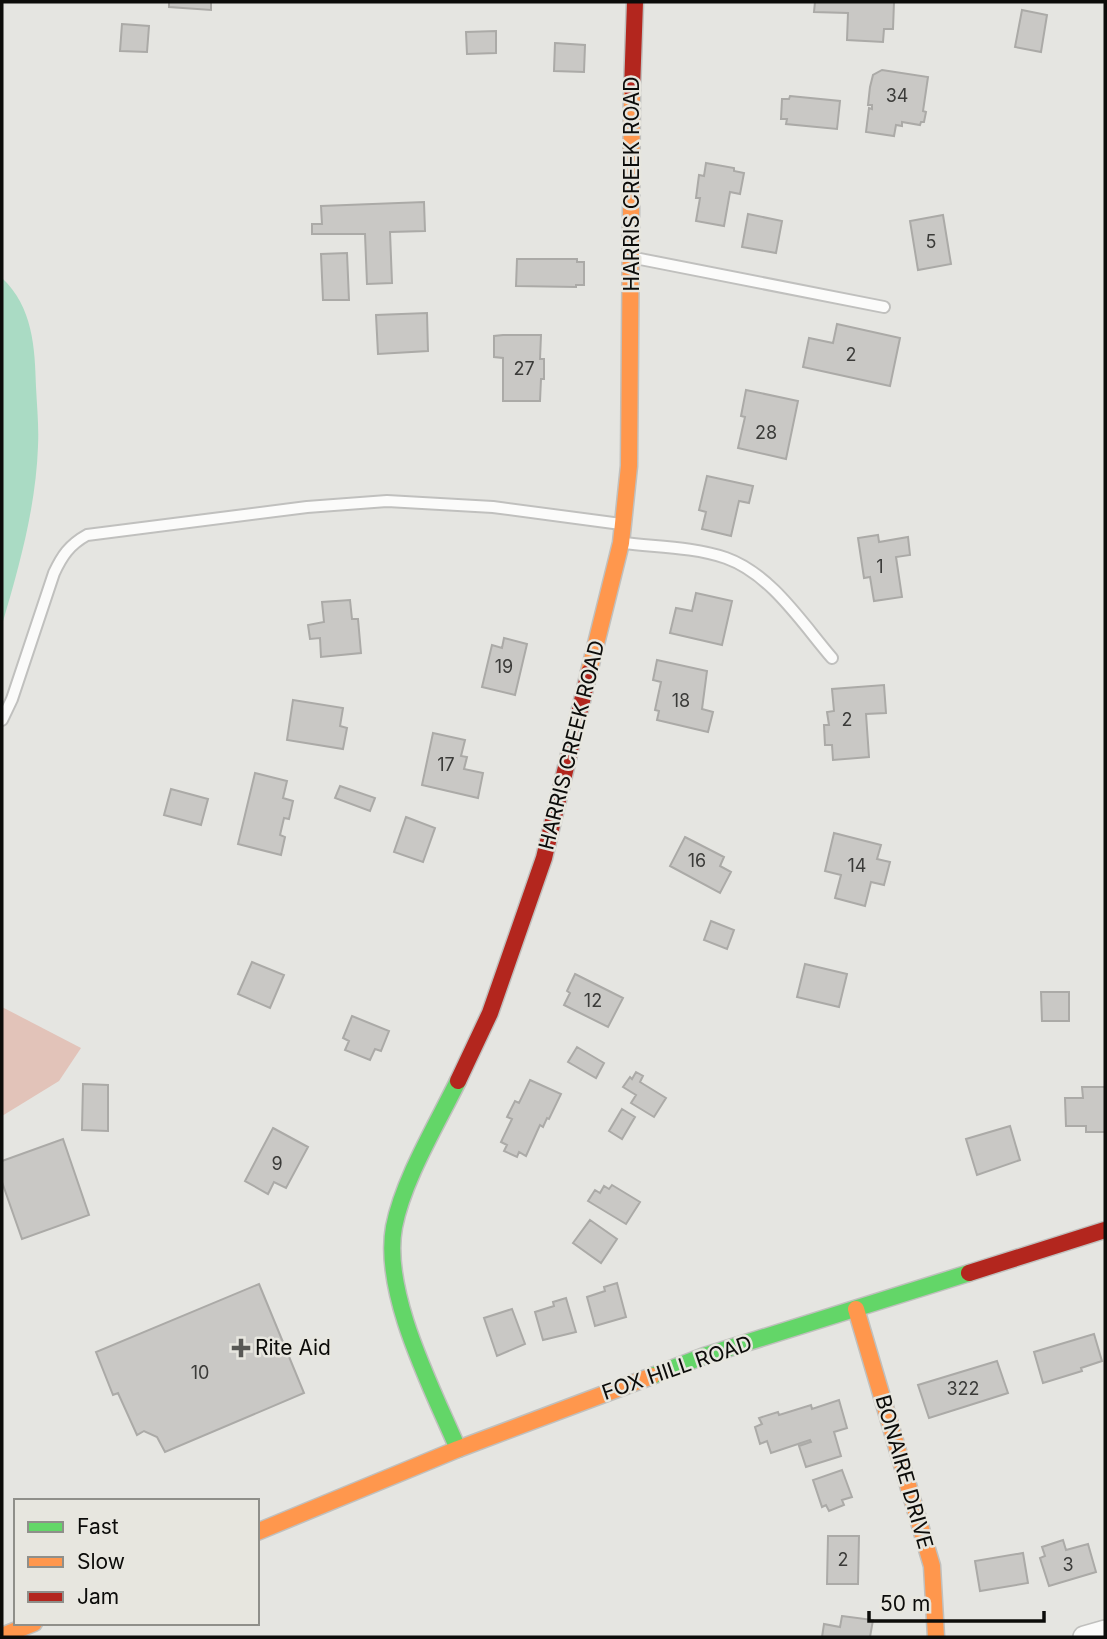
<svg xmlns="http://www.w3.org/2000/svg" width="1107" height="1639" viewBox="0 0 1107 1639" font-family="Inter,sans-serif">
	<style>
		.green { fill: #e2c3b9 }
		.water { fill: #aadbc4 }
		.building { fill: #c9c8c5; stroke: #abaaa7; stroke-width: 2 }
		.lines { fill: none; stroke-linecap: round; stroke-linejoin: round }
		.lane-casing { stroke: #c0c0be; stroke-width: 14 }
		.street-casing { stroke: #c0c0be; stroke-width: 24 }
		.fast-casing { stroke: #c0c0be; stroke-width: 19 }
		.slow-casing { stroke: #c0c0be; stroke-width: 19 }
		.jam-casing { stroke: #c0c0be; stroke-width: 19 }
		.lane { stroke: #fbfbfa; stroke-width: 10 }
		.street { stroke: #fbfbfa; stroke-width: 21 }
		.fast { stroke: #63d668; stroke-width: 16 }
		.slow { stroke: #ff974d; stroke-width: 16 }
		.jam { stroke: #b3261e; stroke-width: 16 }
		.poi-dot { fill: #585855; stroke: #e7e6df; stroke-width: 2.5 }
		.labels { text-anchor: middle; stroke-width: 5; stroke-linejoin: round; paint-order: stroke }
		.number-label { font-size: 18px; fill: #3b3b39 }
		.street-label { font-size: 21px; fill: #0c0c0a; stroke: #e7e6df }
		.poi-label { font-size: 21px; fill: #0c0c0a; stroke: #e7e6df; text-anchor: start }
	</style>
	<rect width="100%" height="100%" fill="#e5e5e1"/>
	<path class="green" d="M 2,1007 L 81,1048 L 59,1081 L 2,1116 Z"/>
	<path class="water" d="M 2,278 C 33,307 35,348 36,387 C 37,407 39,427 38,446 C 36,507 19,567 2,625 Z"/>
	<path class="building" d="M 169,2 L 211,2 L 211,10 L 169,7 Z
		M 815,2 L 894,2 L 893,29 L 884,29 L 883,42 L 847,40 L 848,13 L 814,12 Z
		M 1022,10 L 1047,15 L 1041,52 L 1015,47 Z
		M 122,24 L 149,26 L 147,52 L 120,51 Z
		M 496,31 L 496,53 L 467,54 L 466,32 Z
		M 555,43 L 585,45 L 584,72 L 554,71 Z
		M 882,70 L 928,77 L 923,111 L 926,112 L 924,122 L 921,122 L 920,125 L 902,122 L 902,126 L 896,125 L 894,136 L 866,132 L 869,108 L 872,109 L 872,105 L 868,105 L 870,87 L 873,75 Z
		M 790,96 L 840,101 L 837,129 L 786,124 L 787,119 L 781,119 L 782,99 L 789,99 Z
		M 706,163 L 734,168 L 734,171 L 744,173 L 740,194 L 730,192 L 724,226 L 696,221 L 700,198 L 696,198 L 699,175 L 704,176 Z
		M 424,202 L 425,231 L 390,232 L 392,283 L 367,284 L 365,234 L 312,234 L 312,224 L 322,224 L 321,206 Z
		M 748,214 L 782,221 L 776,253 L 742,247 Z
		M 943,215 L 951,264 L 918,270 L 910,221 Z
		M 347,253 L 349,300 L 323,300 L 321,254 Z
		M 517,259 L 577,259 L 577,262 L 584,262 L 584,285 L 576,285 L 576,287 L 516,286 Z
		M 427,313 L 428,351 L 378,354 L 376,315 Z
		M 837,324 L 900,338 L 890,386 L 803,367 L 809,338 L 833,343 Z
		M 503,335 L 541,335 L 540,359 L 544,359 L 544,379 L 541,379 L 540,401 L 503,401 L 503,358 L 494,357 L 494,336 Z
		M 746,390 L 798,401 L 786,459 L 738,448 L 745,417 L 741,416 Z
		M 707,476 L 753,486 L 749,503 L 739,501 L 731,536 L 702,529 L 706,512 L 699,510 Z
		M 878,535 L 879,542 L 908,537 L 910,555 L 896,557 L 902,597 L 874,601 L 870,577 L 864,578 L 858,538 Z
		M 696,593 L 732,601 L 722,645 L 670,633 L 676,608 L 692,611 Z
		M 350,600 L 352,619 L 358,619 L 361,653 L 321,657 L 320,638 L 310,639 L 308,625 L 324,622 L 322,602 Z
		M 504,638 L 527,644 L 515,695 L 482,687 L 492,645 L 502,648 Z
		M 657,660 L 707,671 L 702,709 L 713,712 L 708,732 L 657,720 L 659,711 L 655,710 L 661,682 L 653,680 Z
		M 884,685 L 886,713 L 866,714 L 869,757 L 833,760 L 832,745 L 825,745 L 824,725 L 829,725 L 827,712 L 834,711 L 832,689 Z
		M 293,700 L 343,708 L 340,726 L 347,728 L 343,749 L 287,740 Z
		M 433,733 L 465,740 L 461,756 L 467,757 L 464,769 L 483,773 L 478,798 L 422,785 Z
		M 255,773 L 287,781 L 283,798 L 293,801 L 289,819 L 284,818 L 280,835 L 285,837 L 281,855 L 238,844 Z
		M 340,786 L 375,798 L 370,811 L 335,798 Z
		M 171,789 L 208,799 L 201,825 L 164,815 Z
		M 406,817 L 435,828 L 423,862 L 394,852 Z
		M 834,833 L 881,845 L 877,859 L 890,862 L 884,885 L 871,882 L 865,906 L 835,898 L 841,875 L 825,871 Z
		M 685,837 L 724,857 L 720,866 L 731,872 L 720,893 L 670,866 Z
		M 711,921 L 734,930 L 727,949 L 704,940 Z
		M 252,962 L 284,975 L 270,1008 L 238,994 Z
		M 805,964 L 847,974 L 839,1007 L 797,997 Z
		M 575,974 L 623,998 L 608,1027 L 564,1005 L 570,993 L 567,991 Z
		M 1041,992 L 1069,992 L 1069,1021 L 1042,1021 Z
		M 352,1016 L 389,1031 L 381,1051 L 375,1049 L 370,1060 L 345,1050 L 349,1041 L 343,1038 Z
		M 577,1047 L 604,1063 L 596,1078 L 568,1062 Z
		M 636,1072 L 643,1076 L 640,1082 L 666,1098 L 654,1117 L 631,1103 L 636,1095 L 623,1087 L 630,1077 L 632,1079 Z
		M 530,1080 L 561,1094 L 549,1119 L 547,1118 L 543,1127 L 540,1125 L 526,1156 L 519,1152 L 517,1157 L 504,1151 L 507,1145 L 501,1142 L 512,1119 L 507,1117 L 515,1101 L 519,1103 Z
		M 83,1084 L 108,1085 L 108,1131 L 82,1130 Z
		M 1082,1087 L 1105,1087 L 1105,1132 L 1086,1132 L 1086,1126 L 1066,1126 L 1065,1098 L 1083,1098 Z
		M 622,1109 L 635,1117 L 622,1139 L 609,1131 Z
		M 1010,1126 L 1020,1160 L 977,1175 L 966,1139 Z
		M 273,1128 L 308,1147 L 286,1188 L 274,1182 L 268,1194 L 245,1181 Z
		M 63,1139 L 89,1215 L 22,1239 L 2,1182 L 2,1161 Z
		M 612,1185 L 640,1202 L 626,1224 L 588,1201 L 595,1190 L 600,1193 L 604,1186 L 609,1189 Z
		M 590,1220 L 617,1239 L 601,1263 L 573,1243 Z
		M 617,1283 L 626,1317 L 595,1326 L 587,1297 L 605,1291 L 604,1287 Z
		M 259,1284 L 304,1393 L 165,1452 L 157,1437 L 144,1431 L 137,1435 L 118,1393 L 113,1395 L 96,1352 Z
		M 566,1298 L 576,1332 L 543,1340 L 535,1312 L 554,1306 L 553,1302 Z
		M 512,1309 L 525,1344 L 497,1356 L 484,1318 Z
		M 1094,1334 L 1102,1361 L 1081,1368 L 1082,1371 L 1043,1383 L 1034,1352 Z
		M 997,1361 L 1008,1393 L 929,1418 L 918,1385 Z
		M 839,1400 L 847,1428 L 834,1432 L 841,1456 L 806,1467 L 799,1446 L 811,1442 L 810,1440 L 771,1453 L 767,1441 L 760,1444 L 755,1427 L 762,1424 L 759,1418 L 778,1412 L 779,1415 L 811,1405 L 812,1409 Z
		M 842,1470 L 852,1497 L 842,1500 L 844,1505 L 829,1511 L 826,1505 L 822,1507 L 813,1480 Z
		M 828,1536 L 859,1536 L 858,1584 L 827,1584 Z
		M 1063,1540 L 1066,1550 L 1088,1544 L 1096,1572 L 1049,1586 L 1040,1558 L 1045,1556 L 1042,1547 Z
		M 1023,1553 L 1028,1583 L 980,1591 L 975,1561 Z
		M 842,1616 L 873,1620 L 870,1637 L 822,1637 L 824,1624 L 840,1627 Z"/>
	<g class="lines">
		<g class="lane-casing">
			<path id="lane" d="M 635,258 L 884,307
				M 624,543 C 657,547 694,547 726,558 C 771,574 802,623 832,658
				M 2,720 L 12,699 L 54,573 C 62,556 69,545 87,535 L 307,507 L 387,501 L 493,507 L 621,524"/>
		</g>
		<g class="street-casing">
			<path id="street" d="M 1084,1637 L 1105,1631"/>
		</g>
		<g class="fast-casing">
			<path id="fast" d="M 458,1081 C 437,1124 403,1180 394,1227 C 382,1293 432,1388 458,1449
				M 652,1376 L 704,1356 L 969,1273"/>
		</g>
		<g class="slow-casing">
			<path id="slow" d="M 589,672 L 621,543 L 629,466 L 632,90
				M 856,1309 L 932,1566 L 936,1637
				M 257,1532 L 458,1449 L 652,1376
				M 2,1636 L 34,1623"/>
		</g>
		<g class="jam-casing">
			<path id="jam" d="M 632,90 L 635,2
				M 458,1081 L 490,1013 L 544,858 L 589,672
				M 969,1273 L 1105,1230"/>
		</g>
		<use href="#lane" class="lane"/>
		<use href="#street" class="street"/>
		<use href="#fast" class="fast"/>
		<use href="#slow" class="slow"/>
		<use href="#jam" class="jam"/>
	</g>
	<path class="poi-dot" d="M237.5 1337.5h7v7h7v7h-7v7h-7v-7h-7v-7h7z"/>
	<g class="labels">
		<g class="number-label">
			<text x="897" y="102">34</text>
			<text x="931" y="248">5</text>
			<text x="851" y="361">2</text>
			<text x="524" y="375">27</text>
			<text x="766" y="439">28</text>
			<text x="880" y="573">1</text>
			<text x="504" y="673">19</text>
			<text x="681" y="707">18</text>
			<text x="847" y="726">2</text>
			<text x="446" y="771">17</text>
			<text x="697" y="867">16</text>
			<text x="857" y="872">14</text>
			<text x="593" y="1007">12</text>
			<text x="277" y="1170">9</text>
			<text x="200" y="1379">10</text>
			<text x="963" y="1395">322</text>
			<text x="843" y="1566">2</text>
			<text x="1068" y="1571">3</text>
		</g>
		<g class="street-label">
			<text transform="translate(632 184) rotate(-90)" y="7">HARRIS CREEK ROAD</text>
			<text transform="translate(572 745) rotate(-76)" y="7">HARRIS CREEK ROAD</text>
			<text transform="translate(677 1368) rotate(-19)" y="7">FOX HILL ROAD</text>
			<text transform="translate(904 1472) rotate(74)" y="7">BONAIRE DRIVE</text>
		</g>
		<g class="poi-label">
			<text x="255" y="1355">Rite Aid</text>
		</g>
	</g>
	<rect width="1107" height="1639" fill="none" stroke="#0c0c0a" stroke-width="7"/>
	<rect x="14" y="1499" width="245" height="126" fill="#e7e6df" stroke="#8f8f8a" stroke-width="2"/>
	<rect x="28" y="1522" width="35" height="10" fill="#63d668" stroke="#8f8f8a" stroke-width="2"/>
	<text x="77" y="1534" font-size="21" fill="#0c0c0a">Fast</text>
	<rect x="28" y="1557" width="35" height="10" fill="#ff974d" stroke="#8f8f8a" stroke-width="2"/>
	<text x="77" y="1569" font-size="21" fill="#0c0c0a">Slow</text>
	<rect x="28" y="1592" width="35" height="10" fill="#b3261e" stroke="#8f8f8a" stroke-width="2"/>
	<text x="77" y="1604" font-size="21" fill="#0c0c0a">Jam</text>
	<path d="M869 1611v10h175v-10" fill="none" stroke="#0c0c0a" stroke-width="3.5"/>
	<text x="880" y="1611" font-size="21" fill="#0c0c0a" stroke="#e7e6df" stroke-width="5" paint-order="stroke">50 m</text>
</svg>
